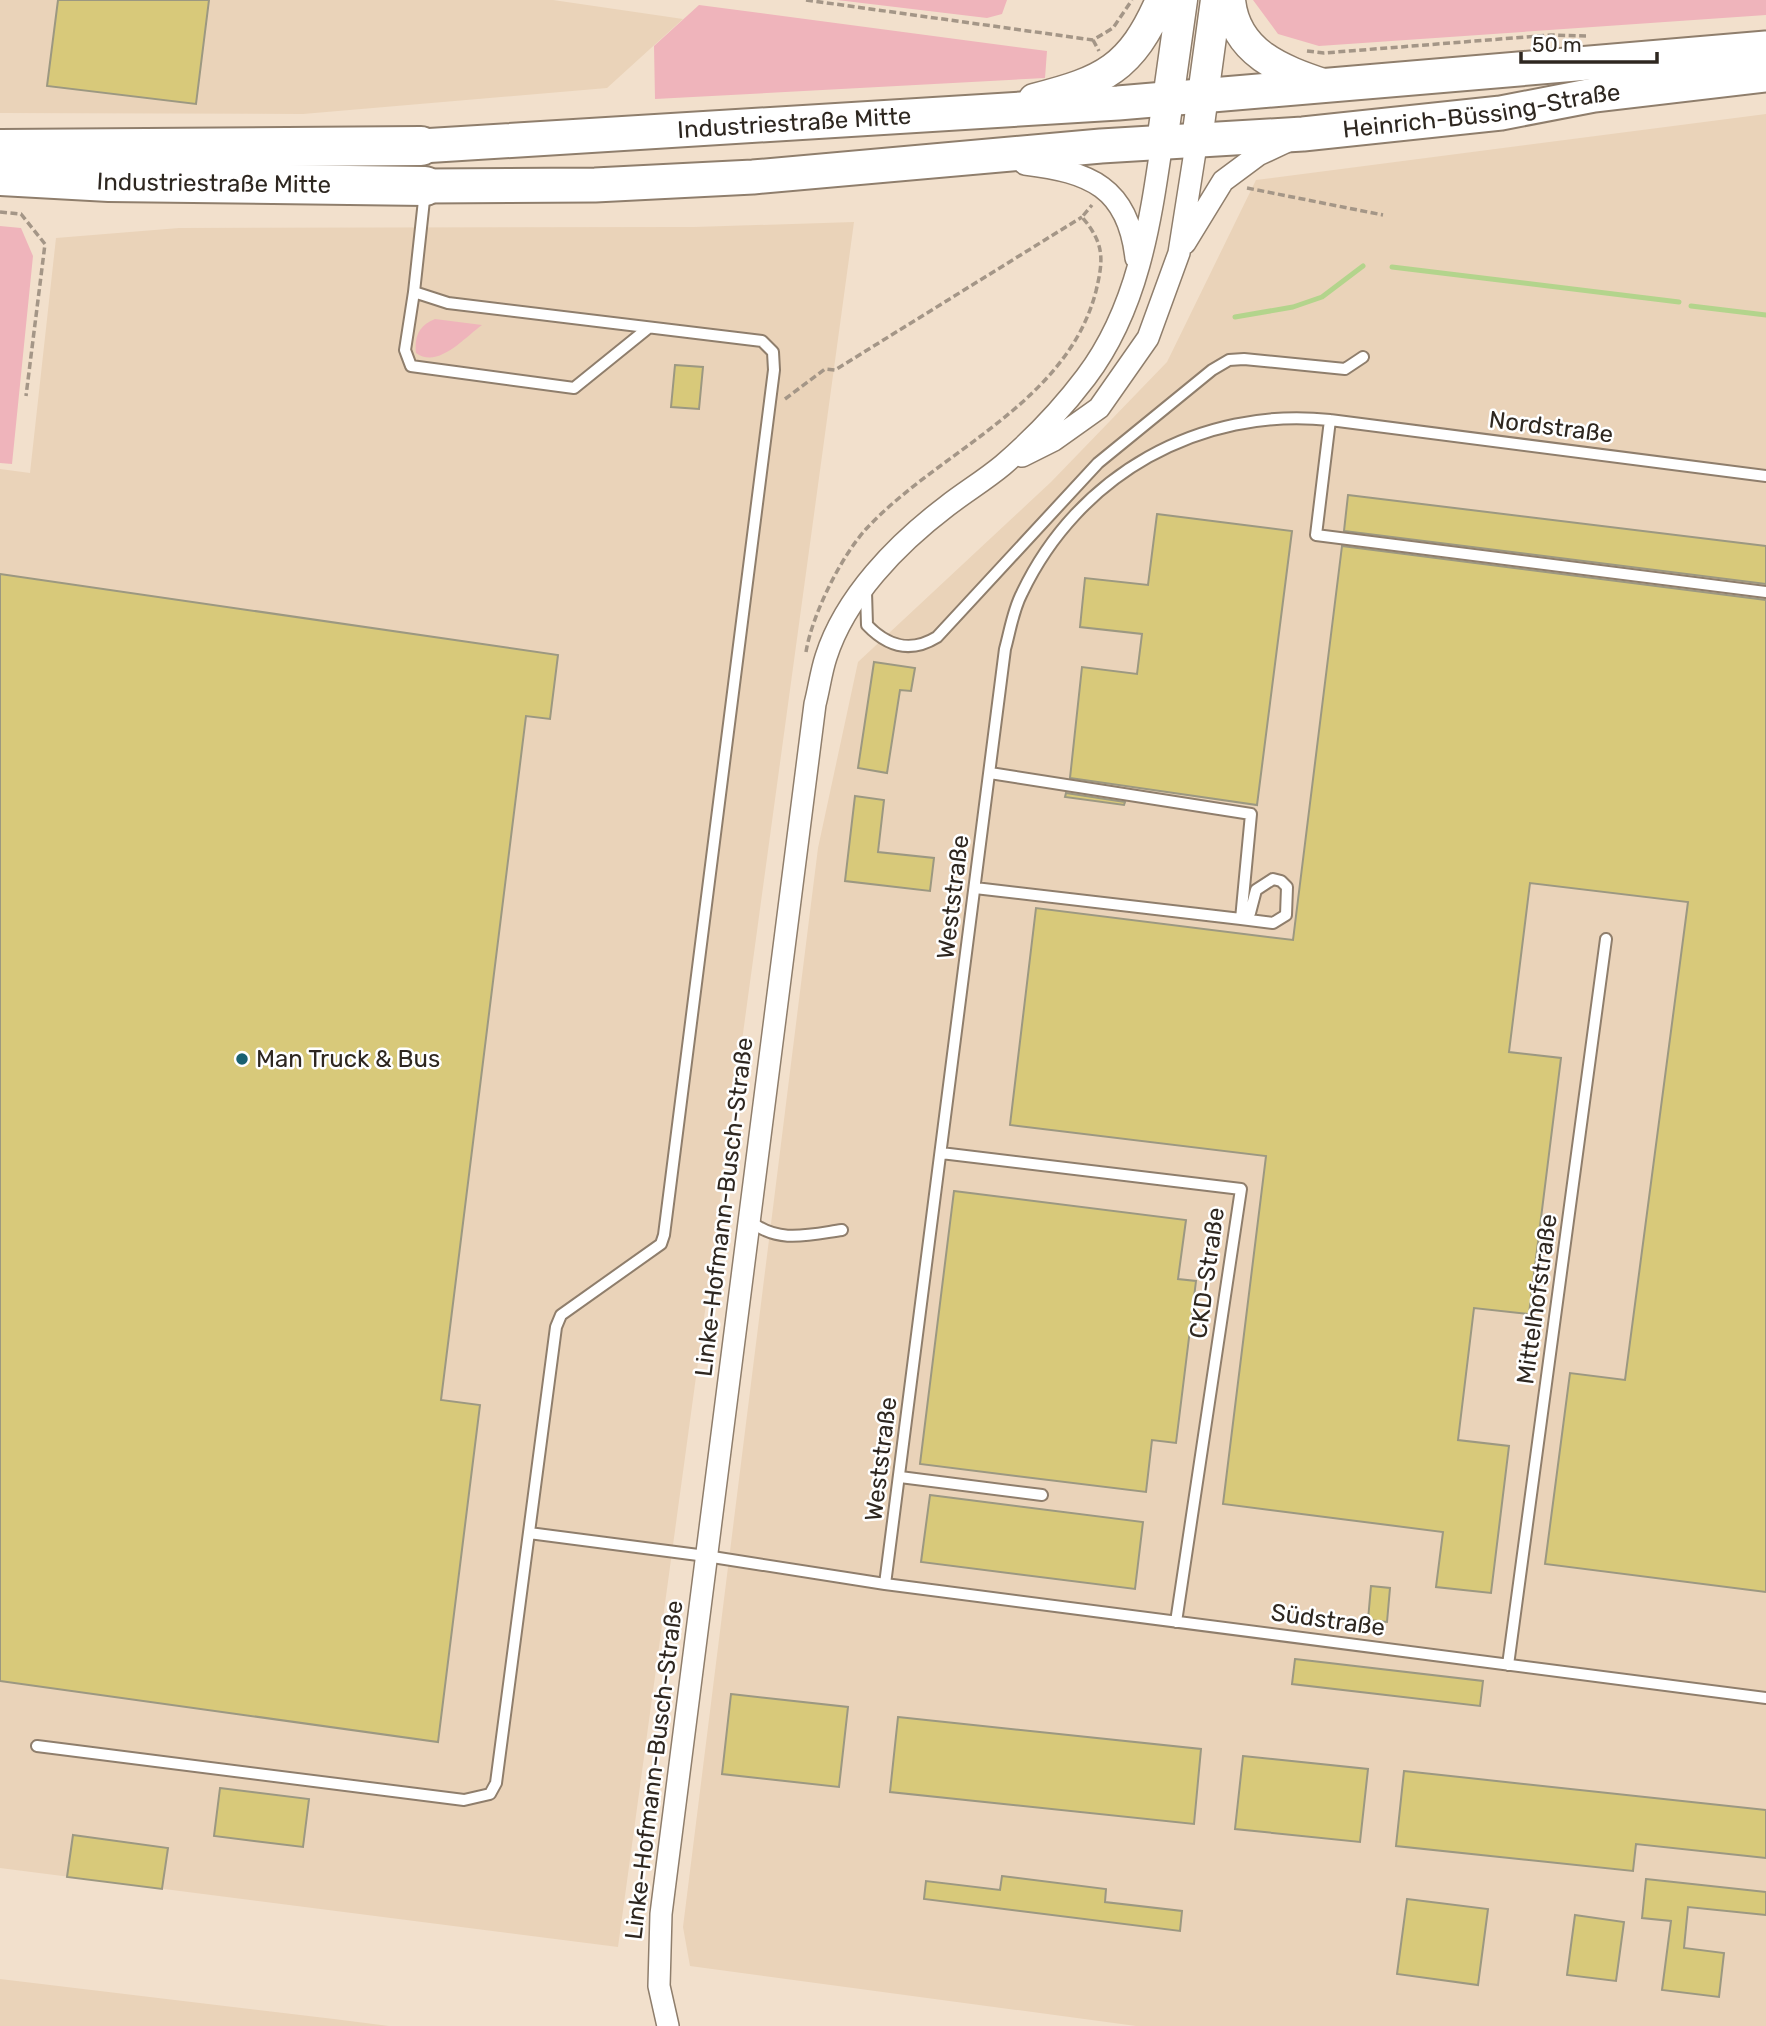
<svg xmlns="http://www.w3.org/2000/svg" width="1766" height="2026" viewBox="0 0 1766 2026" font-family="Rubik,sans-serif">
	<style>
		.built { fill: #ead3b9 }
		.green { fill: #efb4bb }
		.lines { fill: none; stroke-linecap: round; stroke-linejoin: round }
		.stream { stroke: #b3d48c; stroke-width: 5 }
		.building { fill: #d8c97a; stroke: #9c9881; stroke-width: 2 }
		.lane-casing { stroke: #8f7e6c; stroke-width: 14 }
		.street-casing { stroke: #8f7e6c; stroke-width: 24 }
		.secondary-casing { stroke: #8f7e6c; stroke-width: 33 }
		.primary-casing { stroke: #8f7e6c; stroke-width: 37 }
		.highway-casing { stroke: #8f7e6c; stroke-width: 42 }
		.path { stroke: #a49687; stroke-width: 3.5; stroke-dasharray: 7 3.5; stroke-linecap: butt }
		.lane { stroke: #fff; stroke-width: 10 }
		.street { stroke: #fff; stroke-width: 21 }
		.secondary { stroke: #fff; stroke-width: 30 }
		.primary { stroke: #fff; stroke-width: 33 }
		.highway { stroke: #fff; stroke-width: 38 }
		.poi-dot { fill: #196070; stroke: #fff; stroke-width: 2.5 }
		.labels { text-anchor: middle; stroke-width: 5; stroke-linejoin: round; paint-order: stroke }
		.street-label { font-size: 24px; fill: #2e2720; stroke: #fff }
		.poi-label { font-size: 24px; fill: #2e2720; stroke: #fff; text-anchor: start }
	</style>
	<rect width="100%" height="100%" fill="#f2e0cc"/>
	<path class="built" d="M 0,0 L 553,0 L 683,19 L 607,88 L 303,114 L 0,113 Z
		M 1766,114 L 1766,2026 L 1136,2026 L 690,1966 L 683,1927 L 818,848 L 858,662 L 1051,482 L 1167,362 L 1256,180 Z
		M 854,222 L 618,1947 L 0,1868 L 0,469 L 30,473 L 56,238 L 179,228 L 694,227 Z
		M 0,1979 L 334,2019 L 389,2026 L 0,2026 Z"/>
	<path class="green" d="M 837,0 L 1007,0 L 1002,14 L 987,18 Z
		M 1253,0 L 1766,0 L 1766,15 L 1319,46 L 1278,34 Z
		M 699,5 L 1047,51 L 1045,78 L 655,99 L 654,46 Z
		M 0,226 L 21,228 L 33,256 L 12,464 L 0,463 Z
		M 435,319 L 482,325 C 464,338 438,369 416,353 C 414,337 419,325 435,319 Z"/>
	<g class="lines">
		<path class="stream" d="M 1392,267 L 1679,302
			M 1691,306 L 1766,315
			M 1235,317 L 1293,307 L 1322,297 L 1363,266"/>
	</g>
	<path class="building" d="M 58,0 L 209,0 L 196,104 L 47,86 Z
		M 675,365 L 703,367 L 699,409 L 671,407 Z
		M 1348,495 L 1766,546 L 1766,584 L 1344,531 Z
		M 1157,514 L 1292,531 L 1257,805 L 1070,778 L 1082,667 L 1137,674 L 1142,634 L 1080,627 L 1085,578 L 1148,585 Z
		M 1342,546 L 1766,600 L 1766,1592 L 1545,1564 L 1570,1373 L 1625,1380 L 1688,902 L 1530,883 L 1509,1052 L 1561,1058 L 1529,1314 L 1474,1308 L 1458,1440 L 1509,1446 L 1491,1593 L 1436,1587 L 1443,1532 L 1223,1504 L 1266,1156 L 1010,1125 L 1036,908 L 1293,940 Z
		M 0,574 L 558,655 L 550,719 L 526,716 L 441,1400 L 480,1405 L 438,1742 L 0,1681 Z
		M 874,662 L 915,668 L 911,691 L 900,690 L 887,773 L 858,768 Z
		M 1066,793 L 1125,802 L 1124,805 L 1065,797 Z
		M 855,796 L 884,800 L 878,852 L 934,858 L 930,891 L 845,881 Z
		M 954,1191 L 1186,1220 L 1178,1279 L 1196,1281 L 1176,1443 L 1152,1440 L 1146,1492 L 920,1464 Z
		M 930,1495 L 1143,1522 L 1135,1589 L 921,1562 Z
		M 1371,1586 L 1390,1588 L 1387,1622 L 1368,1620 Z
		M 1295,1659 L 1483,1681 L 1480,1706 L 1292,1684 Z
		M 731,1694 L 848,1707 L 839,1787 L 722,1774 Z
		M 898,1717 L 1201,1749 L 1194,1824 L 890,1792 Z
		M 1243,1756 L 1368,1769 L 1360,1842 L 1235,1829 Z
		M 1404,1771 L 1766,1810 L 1766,1858 L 1636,1844 L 1633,1871 L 1396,1846 Z
		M 220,1788 L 309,1799 L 303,1847 L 214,1836 Z
		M 73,1835 L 168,1848 L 162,1889 L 67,1877 Z
		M 1002,1876 L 1106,1889 L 1105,1902 L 1182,1911 L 1180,1931 L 924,1899 L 926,1881 L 1000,1890 Z
		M 1646,1879 L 1766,1892 L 1766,1915 L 1688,1907 L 1684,1948 L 1724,1953 L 1719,1997 L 1662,1990 L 1671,1921 L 1642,1918 Z
		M 1407,1899 L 1488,1909 L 1478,1985 L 1397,1974 Z
		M 1575,1915 L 1624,1922 L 1616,1981 L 1567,1975 Z"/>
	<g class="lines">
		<g class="lane-casing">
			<path id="lane" d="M 414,292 L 405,350 L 411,366 L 574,388 L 647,329
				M 1330,420 L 1316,535 L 1766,592
				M 866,592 L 867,625 C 888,647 911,653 937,637 L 1098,463 L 1212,370 L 1229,360 L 1244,359 L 1345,369 L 1363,357
				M 1273,879 L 1281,881 L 1287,887 L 1286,915 L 1273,923 L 1241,919 L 1250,913 L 1256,890 Z
				M 975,888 L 1241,919 L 1251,814 L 990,773
				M 941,1153 L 1241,1189 L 1176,1622
				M 749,1220 C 777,1244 808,1235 842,1230
				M 900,1477 L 1042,1495
				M 529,1533 L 706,1556 L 885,1584 L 1766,1698
				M 885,1584 L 1005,649 C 1010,631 1013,610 1022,593 C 1078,475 1200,406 1330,420 L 1766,476
				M 1508,1665 L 1606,939
				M 37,1746 L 464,1800 L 490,1794 L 496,1783 L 556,1327 L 561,1315 L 661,1244 L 664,1235 L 774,370 L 773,352 L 762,341 L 448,303 L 414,292 L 425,191"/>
		</g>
		<g class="street-casing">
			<path id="street" d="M 1025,164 C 1090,172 1128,187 1136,258
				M 1185,243 L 1223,181 L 1258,155 L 1288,141
				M 1022,456 L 1054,440 L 1099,408 L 1148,338 L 1179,253 L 1197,139
				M 668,2026 L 659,1986 L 661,1914 L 815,704 C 819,689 821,672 826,657 C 845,597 897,544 947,506 C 965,492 985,480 1003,465 C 1033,439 1062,409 1086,377 C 1138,308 1150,224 1162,142"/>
		</g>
		<g class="secondary-casing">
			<path id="secondary" d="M 1230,0 C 1235,53 1281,70 1326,85
				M 1034,99 C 1104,81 1131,69 1161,0
				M 1197,139 L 1216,0
				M 1162,142 L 1182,0"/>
		</g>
		<g class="primary-casing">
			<g id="primary">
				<path id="s1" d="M 421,146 L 1118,103 L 1766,48"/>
				<path id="s2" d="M 425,186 L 595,185 L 753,177 L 1101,146 L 1303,134 L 1501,113 L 1594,95 L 1766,75"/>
			</g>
		</g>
		<g class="highway-casing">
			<g id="highway">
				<path d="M 0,149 L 421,146"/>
				<path id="s3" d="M 0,176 L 109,182 L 425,186"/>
			</g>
		</g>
		<path class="path" d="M 806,0 L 1093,40 L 1113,28 L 1132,0
			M 1093,40 L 1099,51
			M 1307,51 L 1324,53 L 1551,35 L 1586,36
			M 1247,188 L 1383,215
			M 0,212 L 21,214 L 45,244 L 26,396
			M 785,399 L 825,369 L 835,370 L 1082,217
			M 806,652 C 812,615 841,556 867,528 C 940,450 1067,404 1096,291 C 1104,258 1104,243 1082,217 L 1092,205"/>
		<use href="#lane" class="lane"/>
		<use href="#street" class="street"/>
		<use href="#secondary" class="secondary"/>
		<use href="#primary" class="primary"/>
		<use href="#highway" class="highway"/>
	</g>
	<circle class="poi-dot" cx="242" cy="1059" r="7"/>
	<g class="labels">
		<g class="street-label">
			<text dy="8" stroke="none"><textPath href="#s2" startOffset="1060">Heinrich-Büssing-Straße</textPath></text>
			<text dy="8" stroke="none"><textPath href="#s1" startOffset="374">Industriestraße Mitte</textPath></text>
			<text dy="8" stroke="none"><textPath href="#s3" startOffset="214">Industriestraße Mitte</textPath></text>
			<text transform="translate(1551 427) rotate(7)" y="8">Nordstraße</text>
			<text transform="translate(953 897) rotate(-83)" y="8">Weststraße</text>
			<text transform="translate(724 1207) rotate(-83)" y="8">Linke-Hofmann-Busch-Straße</text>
			<text transform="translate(1207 1273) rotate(-82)" y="8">CKD-Straße</text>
			<text transform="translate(1537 1299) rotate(-82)" y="8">Mittelhofstraße</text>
			<text transform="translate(881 1459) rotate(-83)" y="8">Weststraße</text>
			<text transform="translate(1328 1620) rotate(8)" y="8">Südstraße</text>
			<text transform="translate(654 1770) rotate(-83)" y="8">Linke-Hofmann-Busch-Straße</text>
		</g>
		<g class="poi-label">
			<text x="256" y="1067">Man Truck &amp; Bus</text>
		</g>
	</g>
	<path d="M1521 52v10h136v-10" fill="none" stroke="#2e2720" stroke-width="3.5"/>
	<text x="1532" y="52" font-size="21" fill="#2e2720" stroke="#ffffff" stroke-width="5" paint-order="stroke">50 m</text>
</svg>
